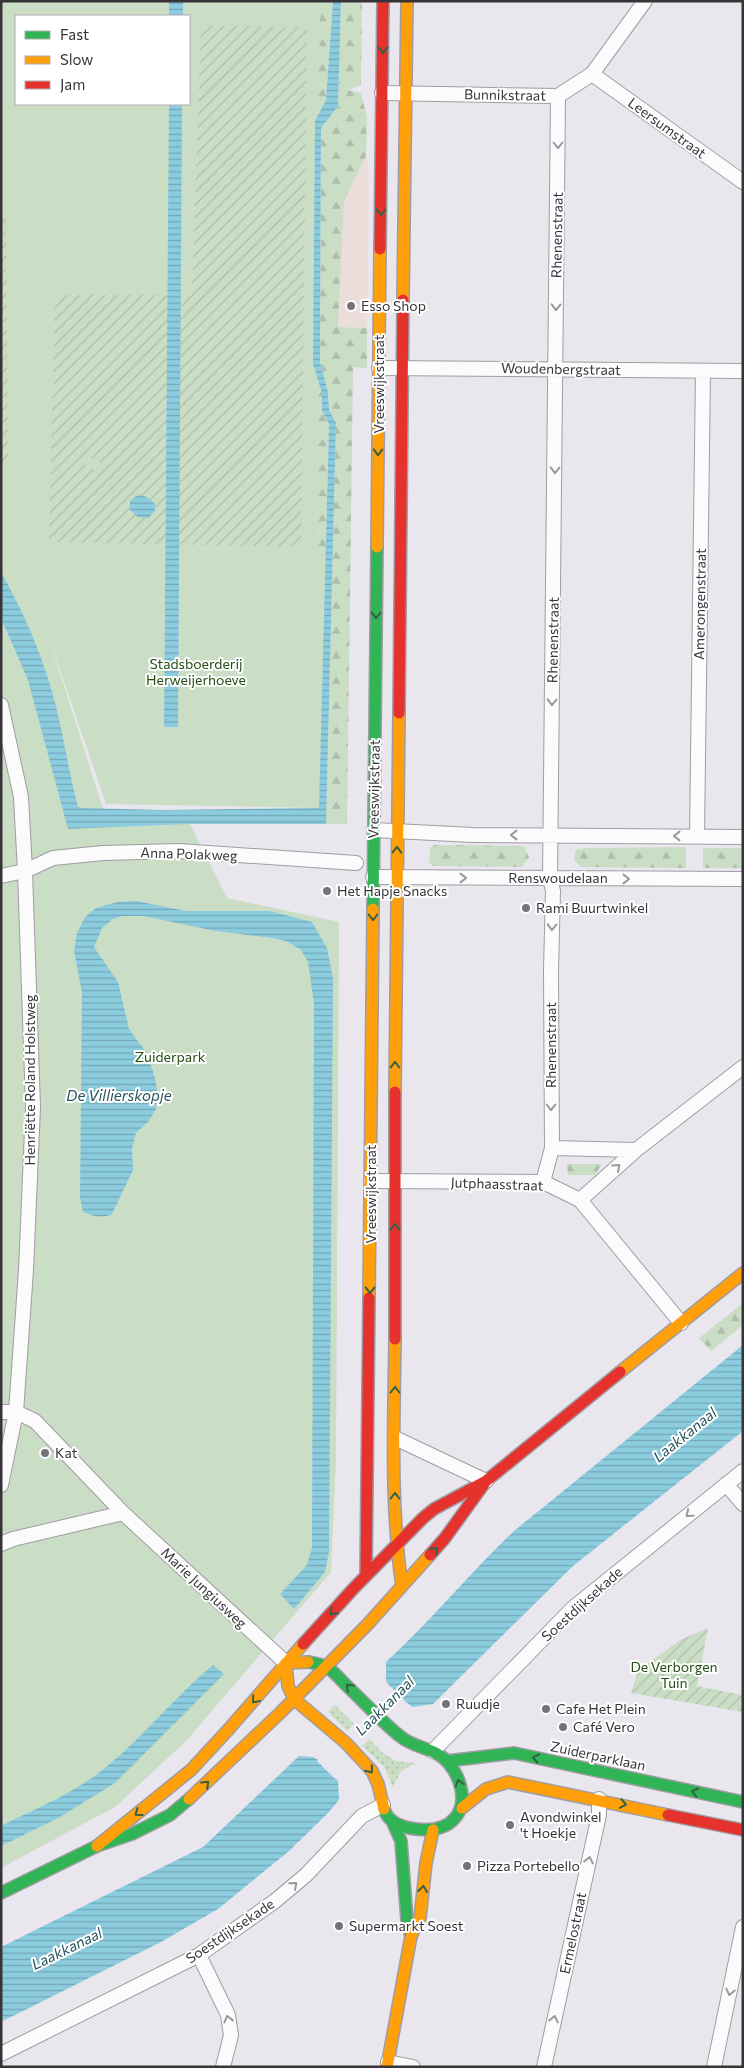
<svg xmlns="http://www.w3.org/2000/svg" width="744" height="2068" viewBox="0 0 744 2068" font-family="Commissioner,sans-serif">
	<style>
		.commercial { fill: #ebdeda }
		.grass { fill: url(#grass-dots) }
		.forest { fill: url(#forest-firs) }
		.park { fill: #caddc5; fill-rule: evenodd }
		.garden { fill: url(#garden-furrows); fill-rule: evenodd }
		.water { fill: url(#water-rules) }
		.pier { fill: #eae6ee }
		.lines { fill: none; stroke-linecap: round; stroke-linejoin: round }
		.street-casing { stroke: #a09ca3; stroke-width: 16 }
		.fast-casing { stroke: #a09ca3; stroke-width: 14 }
		.slow-casing { stroke: #a09ca3; stroke-width: 14 }
		.jam-casing { stroke: #a09ca3; stroke-width: 14 }
		.street { stroke: #fcfbfc; stroke-width: 14 }
		.fast { stroke: #30b455; stroke-width: 11 }
		.slow { stroke: #ff9f0a; stroke-width: 11 }
		.jam { stroke: #e5322d; stroke-width: 11 }
		.oneway { stroke: #346143 }
		.oneway2 { stroke: #99989a }
		.poi-dot { fill: #757278; stroke: #fff; stroke-width: 2 }
		.labels { text-anchor: middle; stroke-width: 4; stroke-linejoin: round; paint-order: stroke }
		.street-label { font-size: 14px; fill: #363439; stroke: #fff }
		.poi-label { font-size: 14px; fill: #363439; stroke: #fff; text-anchor: start }
		.park-label { font-size: 14px; fill: #214d12; stroke: #fff }
		.water-label { font-size: 15px; font-style: italic; fill: #29545e; stroke: #fff }
	</style>
	<defs>
		<pattern id="grass-dots" width="8" height="8" patternUnits="userSpaceOnUse" patternTransform="scale(1.25)"><rect width="8" height="8" fill="#caddc5"/><path d="M2 2h.1M6 6h.1" fill="none" stroke="#aebeaa" stroke-width="1.8" stroke-linecap="round"/></pattern>
		<pattern id="forest-firs" width="22" height="20" patternUnits="userSpaceOnUse" patternTransform="scale(1.25)"><rect width="22" height="20" fill="#caddc5"/><path d="M5 1l3.5 6h-7zM16 11l3.5 6h-7z" fill="#aebeaa"/></pattern>
		<pattern id="garden-furrows" width="10" height="10" patternUnits="userSpaceOnUse" patternTransform="scale(1.25)"><rect width="10" height="10" fill="#caddc5"/><path d="M-1 1l2-2M0 10L10 0M9 11l2-2" fill="none" stroke="#aebeaa"/></pattern>
		<pattern id="water-rules" width="6" height="5" patternUnits="userSpaceOnUse" patternTransform="scale(1.25)"><rect width="6" height="5" fill="#8bcddf"/><path d="M0 2.5h6" fill="none" stroke="#72a7b6"/></pattern>
	</defs>
	<rect width="100%" height="100%" fill="#eae6ee"/>
	<path class="commercial" d="M 366,156 L 369,170 L 367,328 L 338,327 L 344,201 Z"/>
	<path class="grass" d="M 335,1705 L 384,1754 L 396,1761 L 415,1763 L 401,1771 L 393,1787 L 384,1767 L 328,1712 Z"/>
	<path class="forest" d="M 304,1 L 333,1 L 326,100 L 315,121 L 313,364 L 322,393 L 322,411 L 329,424 L 319,808 L 301,547 L 304,346 Z
		M 341,1 L 362,1 L 361,85 L 348,90 L 361,93 L 367,117 L 366,156 L 344,201 L 338,327 L 367,328 L 367,368 L 353,367 L 347,824 L 326,824 L 336,423 L 329,410 L 328,392 L 320,362 L 321,128 L 338,105 Z
		M 434,845 L 524,846 L 529,857 L 522,867 L 433,866 L 429,862 L 430,848 Z
		M 686,847 L 686,868 L 581,867 L 574,860 L 576,850 L 585,848 Z
		M 703,848 L 743,848 L 743,868 L 703,868 Z
		M 567,1164 L 602,1164 L 595,1175 L 568,1175 Z
		M 743,1303 L 743,1325 L 711,1351 L 699,1338 Z"/>
	<path class="park" d="M 1,1 L 320,1 L 312,534 L 203,545 L 326,547 L 319,808 L 106,804 L 48,635 L 103,809 L 188,820 L 227,898 L 339,922 L 336,1457 L 331,1572 L 186,1741 L 115,1807 L 1,1868 ZM 16,16 L 189,16 L 189,104 L 16,104 Z"/>
	<path class="garden" d="M 201,25 L 307,28 L 301,547 L 49,542 L 55,295 L 192,295 ZM 85,458 L 100,458 L 100,469 L 85,469 ZM 140,495 L 150,499 L 155,511 C 150,520 143,518 135,515 L 130,501 L 136,496 Z
		M 1,211 L 6,215 L 8,455 L 6,463 L 1,466 Z
		M 708,1628 L 697,1686 L 743,1695 L 743,1712 L 631,1693 L 638,1671 L 680,1640 Z"/>
	<path class="water" d="M 169,1 L 183,1 L 183,16 L 169,16 Z
		M 333,1 L 341,1 L 338,106 L 321,128 L 320,362 L 328,392 L 329,410 L 336,423 L 326,824 L 187,824 L 68,829 L 28,680 L 1,618 L 1,572 C 23,611 41,652 53,695 C 63,731 68,770 78,807 L 83,808 L 163,810 L 319,808 L 329,424 L 322,411 L 322,393 L 313,364 L 315,121 L 326,100 Z
		M 169,104 L 182,104 L 178,727 L 164,727 Z
		M 140,495 L 147,497 L 155,504 L 155,511 L 148,518 L 138,517 L 130,510 L 130,501 L 136,496 Z
		M 136,901 L 186,911 L 270,911 L 312,922 L 327,948 L 333,978 L 329,1552 L 325,1572 L 294,1609 L 280,1594 L 307,1565 L 312,1548 L 314,1003 L 308,962 L 301,950 L 286,941 L 272,938 L 215,931 L 144,916 L 122,916 L 113,919 L 102,928 L 94,947 L 118,982 L 129,1029 L 146,1052 L 154,1074 L 158,1095 L 156,1109 L 149,1121 L 136,1133 L 132,1149 L 133,1170 L 112,1214 C 101,1219 94,1216 83,1212 L 80,1198 L 82,992 L 74,951 L 77,933 L 85,917 L 96,908 L 117,902 Z
		M 743,1345 L 743,1431 L 573,1566 L 433,1704 L 412,1707 L 406,1702 L 403,1703 L 333,1773 L 332,1776 L 338,1781 L 339,1800 L 328,1813 L 289,1851 L 218,1909 L 161,1942 L 1,2022 L 1,1947 L 203,1847 L 299,1756 L 313,1757 L 320,1761 L 391,1688 L 386,1681 L 386,1662 C 431,1621 470,1573 514,1531 Z
		M 213,1665 L 224,1674 L 115,1783 L 58,1818 L 1,1846 L 1,1826 C 33,1810 67,1796 96,1775 C 139,1743 172,1699 213,1665 Z"/>
	<path class="pier" d="M 391,1687 L 406,1702 L 332,1776 L 317,1761 Z"/>
	<g class="lines">
		<g class="street-casing">
			<path id="street" d="M 592,74 L 743,182
				M 382,93 L 558,96 L 592,74 L 645,1
				M 379,368 L 743,371
				M 1,705 L 21,797 L 25,871 L 33,1107 L 26,1270 L 16,1412 L 1,1485
				M 374,830 L 473,835 L 743,837
				M 697,836 L 703,371
				M 1,876 L 25,871 L 53,858 L 103,853 L 179,851 L 356,863
				M 373,877 L 743,879
				M 552,1148 L 636,1150
				M 371,1181 L 543,1182 L 580,1200 L 681,1323
				M 543,1182 L 552,1148 L 551,970 L 553,891 L 550,878 L 558,96
				M 580,1200 L 636,1150 L 743,1067
				M 1,1412 L 16,1412 L 35,1421 L 123,1513
				M 395,1438 L 486,1481
				M 726,1484 L 743,1504
				M 1,1544 L 13,1539 L 123,1513 L 286,1663
				M 433,1751 L 573,1608 L 743,1471
				M 199,1955 L 228,2015 L 231,2035 L 223,2067
				M 1,2054 L 199,1955 L 275,1901 L 306,1875 L 362,1816 L 383,1805
				M 388,2062 L 413,2067
				M 544,2067 L 599,1815 L 599,1799
				M 714,2067 L 743,1927"/>
		</g>
		<g class="fast-casing">
			<path id="fast" d="M 373,909 L 377,547
				M 308,1662 C 314,1663 321,1664 326,1667 C 333,1670 340,1679 346,1685 C 364,1702 382,1722 401,1737 C 416,1749 438,1748 450,1765 C 461,1779 468,1803 455,1818 C 444,1831 425,1831 409,1828 C 397,1825 388,1821 384,1809
				M 447,1761 L 514,1753 L 743,1802
				M 393,1823 L 401,1841 L 407,1920 L 411,1936
				M 1,1893 L 97,1846 L 132,1834 L 170,1815 L 189,1799"/>
		</g>
		<g class="slow-casing">
			<path id="slow" d="M 403,300 L 407,1
				M 377,547 L 380,249
				M 395,1092 L 399,713
				M 369,1298 L 373,909
				M 395,1339 C 394,1422 390,1504 402,1586
				M 620,1372 L 743,1273
				M 308,1662 L 286,1663 L 288,1686 L 294,1699 L 346,1743 L 372,1771 L 378,1784 L 384,1809
				M 189,1799 L 280,1713 L 367,1625 L 430,1555
				M 462,1808 L 486,1789 L 508,1782 L 668,1815
				M 97,1846 L 191,1770 L 228,1730 L 303,1644
				M 387,2067 L 411,1936 L 420,1918 L 426,1863 L 433,1830"/>
		</g>
		<g class="jam-casing">
			<path id="jam" d="M 380,249 L 383,1
				M 399,713 L 403,300
				M 395,1339 L 395,1092
				M 430,1555 L 445,1538 L 484,1484
				M 366,1576 L 369,1298
				M 303,1644 L 354,1588 L 423,1518 L 434,1509 L 486,1481 L 620,1372
				M 668,1815 L 743,1830"/>
		</g>
		<use href="#street" class="street"/>
		<use href="#fast" class="fast"/>
		<use href="#slow" class="slow"/>
		<use href="#jam" class="jam"/>
	</g>
	<defs><path id="oneway-chevron" d="M-2-3.5L2.5 0L-2 3.5" fill="none" stroke-width="1.6" stroke-linecap="round" stroke-linejoin="round" transform="scale(1.25)"/></defs>
	<g class="oneway">
		<use href="#oneway-chevron" transform="translate(383 50) rotate(91)"/>
		<use href="#oneway-chevron" transform="translate(381 212) rotate(91)"/>
		<use href="#oneway-chevron" transform="translate(378 452) rotate(91)"/>
		<use href="#oneway-chevron" transform="translate(376 615) rotate(91)"/>
		<use href="#oneway-chevron" transform="translate(397 850) rotate(-89)"/>
		<use href="#oneway-chevron" transform="translate(373 917) rotate(90)"/>
		<use href="#oneway-chevron" transform="translate(395 1065) rotate(-90)"/>
		<use href="#oneway-chevron" transform="translate(395 1227) rotate(-90)"/>
		<use href="#oneway-chevron" transform="translate(370 1290) rotate(91)"/>
		<use href="#oneway-chevron" transform="translate(395 1390) rotate(-90)"/>
		<use href="#oneway-chevron" transform="translate(395 1496) rotate(-90)"/>
		<use href="#oneway-chevron" transform="translate(435 1550) rotate(-48)"/>
		<use href="#oneway-chevron" transform="translate(333 1612) rotate(133)"/>
		<use href="#oneway-chevron" transform="translate(349 1687) rotate(-136)"/>
		<use href="#oneway-chevron" transform="translate(255 1700) rotate(130)"/>
		<use href="#oneway-chevron" transform="translate(536 1758) rotate(-168)"/>
		<use href="#oneway-chevron" transform="translate(370 1770) rotate(51)"/>
		<use href="#oneway-chevron" transform="translate(459 1783) rotate(-107)"/>
		<use href="#oneway-chevron" transform="translate(206 1784) rotate(-44)"/>
		<use href="#oneway-chevron" transform="translate(695 1792) rotate(-168)"/>
		<use href="#oneway-chevron" transform="translate(623 1804) rotate(11)"/>
		<use href="#oneway-chevron" transform="translate(138 1813) rotate(144)"/>
		<use href="#oneway-chevron" transform="translate(423 1889) rotate(-83)"/>
	</g>
	<g class="oneway2">
		<use href="#oneway-chevron" transform="translate(558 145) rotate(90)"/>
		<use href="#oneway-chevron" transform="translate(556 307) rotate(91)"/>
		<use href="#oneway-chevron" transform="translate(555 470) rotate(91)"/>
		<use href="#oneway-chevron" transform="translate(552 702) rotate(91)"/>
		<use href="#oneway-chevron" transform="translate(514 835) rotate(-180)"/>
		<use href="#oneway-chevron" transform="translate(677 836) rotate(-180)"/>
		<use href="#oneway-chevron" transform="translate(463 878)"/>
		<use href="#oneway-chevron" transform="translate(626 879)"/>
		<use href="#oneway-chevron" transform="translate(552 927) rotate(92)"/>
		<use href="#oneway-chevron" transform="translate(551 1107) rotate(90)"/>
		<use href="#oneway-chevron" transform="translate(617 1167) rotate(-42)"/>
		<use href="#oneway-chevron" transform="translate(689 1514) rotate(141)"/>
		<use href="#oneway-chevron" transform="translate(589 1860) rotate(-78)"/>
		<use href="#oneway-chevron" transform="translate(294 1885) rotate(-41)"/>
		<use href="#oneway-chevron" transform="translate(730 1992) rotate(102)"/>
		<use href="#oneway-chevron" transform="translate(228 2019) rotate(-104)"/>
		<use href="#oneway-chevron" transform="translate(554 2019) rotate(-78)"/>
	</g>
	<g class="poi-dot">
		<circle cx="351" cy="306" r="5"/>
		<circle cx="327" cy="891" r="5"/>
		<circle cx="526" cy="908" r="5"/>
		<circle cx="45" cy="1453" r="5"/>
		<circle cx="446" cy="1704" r="5"/>
		<circle cx="546" cy="1709" r="5"/>
		<circle cx="563" cy="1727" r="5"/>
		<circle cx="510" cy="1825" r="5"/>
		<circle cx="467" cy="1866" r="5"/>
		<circle cx="339" cy="1926" r="5"/>
	</g>
	<g class="labels">
		<g class="street-label">
			<text transform="translate(505 95) rotate(1)" y="5">Bunnikstraat</text>
			<text transform="translate(667 128) rotate(36)" y="5">Leersumstraat</text>
			<text transform="translate(557 235) rotate(-89)" y="5">Rhenenstraat</text>
			<text transform="translate(561 369) rotate(1)" y="5">Woudenbergstraat</text>
			<text transform="translate(379 384) rotate(-90)" y="5">Vreeswijkstraat</text>
			<text transform="translate(700 604) rotate(-89)" y="5">Amerongenstraat</text>
			<text transform="translate(553 640) rotate(-89)" y="5">Rhenenstraat</text>
			<text transform="translate(374 789) rotate(-89)" y="5">Vreeswijkstraat</text>
			<text transform="translate(189 854) rotate(2)" y="5">Anna Polakweg</text>
			<text x="558" y="883">Renswoudelaan</text>
			<text transform="translate(551 1045) rotate(-90)" y="5">Rhenenstraat</text>
			<text transform="translate(30 1080) rotate(-90)" y="5">Henriëtte Roland Holstweg</text>
			<text transform="translate(497 1184) rotate(2)" y="5">Jutphaasstraat</text>
			<text transform="translate(371 1194) rotate(-90)" y="5">Vreeswijkstraat</text>
			<text transform="translate(204 1588) rotate(43)" y="5">Marie Jungiusweg</text>
			<text transform="translate(582 1604) rotate(-42)" y="5">Soestdijksekade</text>
			<text transform="translate(598 1756) rotate(12)" y="5">Zuiderparklaan</text>
			<text transform="translate(230 1931) rotate(-34)" y="5">Soestdijksekade</text>
			<text transform="translate(573 1933) rotate(-78)" y="5">Ermelostraat</text>
		</g>
		<g class="poi-label">
			<text x="361" y="311">Esso Shop</text>
			<text x="337" y="896">Het Hapje Snacks</text>
			<text x="536" y="913">Rami Buurtwinkel</text>
			<text x="55" y="1458">Kat</text>
			<text x="456" y="1709">Ruudje</text>
			<text x="556" y="1714">Cafe Het Plein</text>
			<text x="573" y="1732">Café Vero</text>
			<text x="520" y="1822">Avondwinkel<tspan x="520" dy="16">'t Hoekje</tspan></text>
			<text x="477" y="1871">Pizza Portebello</text>
			<text x="349" y="1931">Supermarkt Soest</text>
		</g>
		<g class="park-label">
			<text x="196" y="669">Stadsboerderij<tspan x="196" dy="16">Herweijerhoeve</tspan></text>
			<text x="170" y="1062">Zuiderpark</text>
			<text x="674" y="1672">De Verborgen<tspan x="674" dy="16">Tuin</tspan></text>
		</g>
		<g class="water-label">
			<text x="119" y="1101">De Villierskopje</text>
			<text transform="translate(685 1435) rotate(-39)" y="5">Laakkanaal</text>
			<text transform="translate(385 1706) rotate(-45)" y="5">Laakkanaal</text>
			<text transform="translate(67 1949) rotate(-26)" y="5">Laakkanaal</text>
		</g>
	</g>
	<rect width="744" height="2068" fill="none" stroke="#363439" stroke-width="5"/>
	<rect x="15" y="15" width="175" height="90" fill="#ffffff" stroke="#afaeb0"/>
	<rect x="25" y="31" width="25" height="8" fill="#30b455" stroke="#afaeb0"/>
	<text x="60" y="40" font-size="15" fill="#363439">Fast</text>
	<rect x="25" y="56" width="25" height="8" fill="#ff9f0a" stroke="#afaeb0"/>
	<text x="60" y="65" font-size="15" fill="#363439">Slow</text>
	<rect x="25" y="81" width="25" height="8" fill="#e5322d" stroke="#afaeb0"/>
	<text x="60" y="90" font-size="15" fill="#363439">Jam</text>
</svg>
